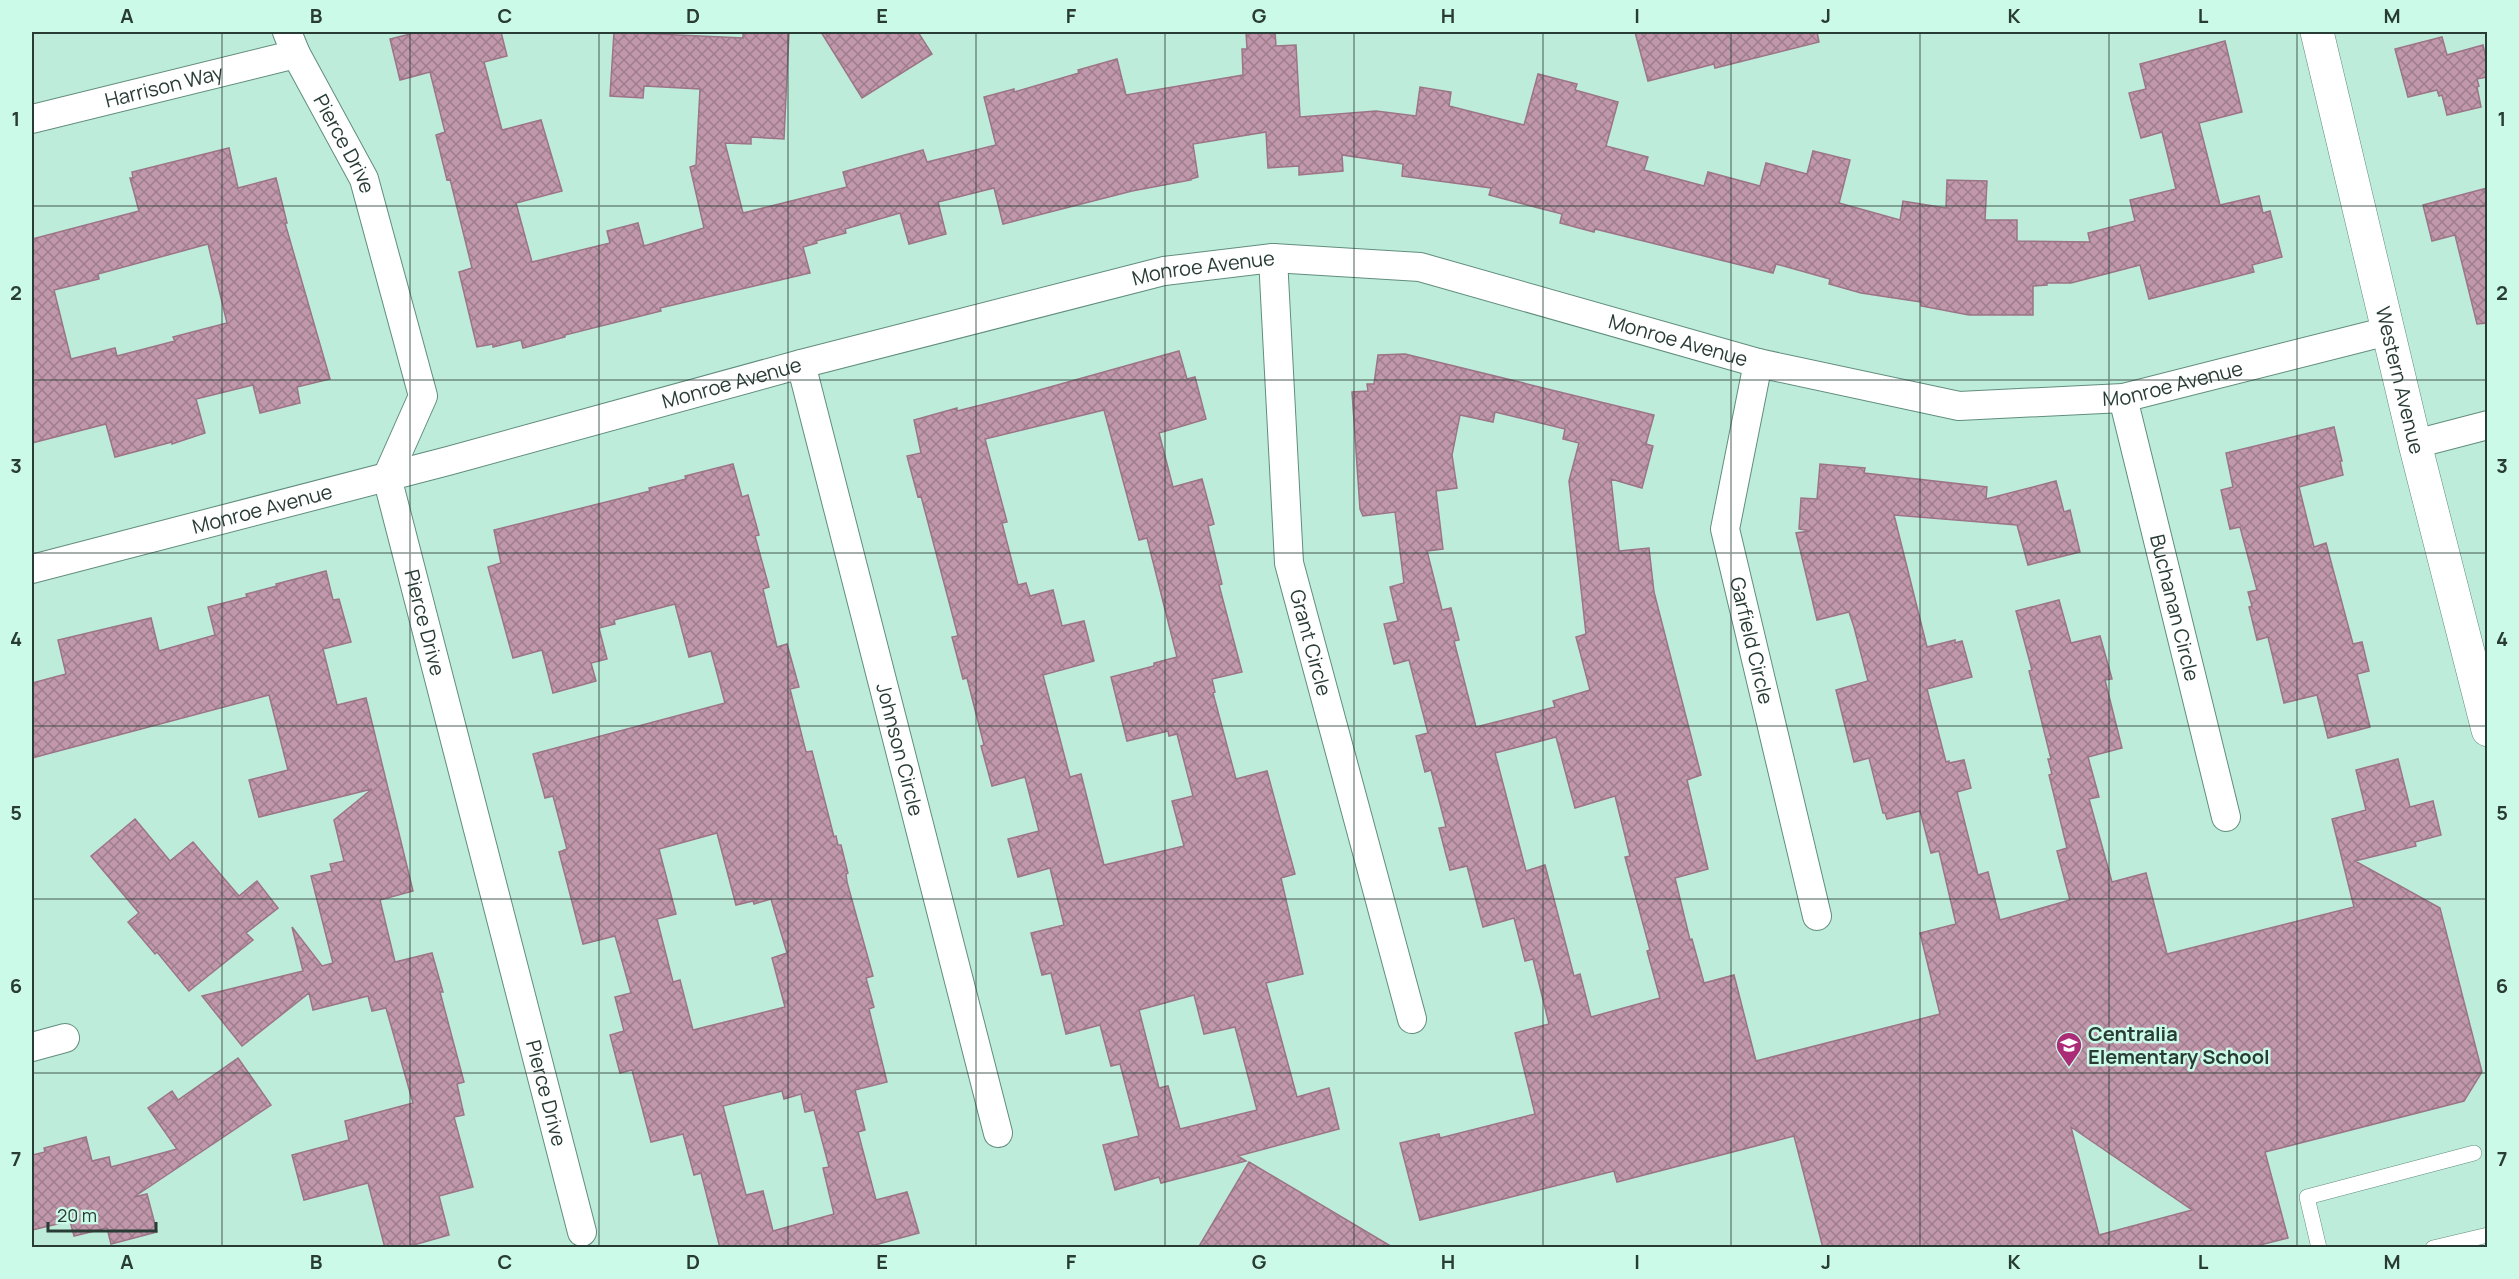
<svg xmlns="http://www.w3.org/2000/svg" width="2519" height="1279" viewBox="0 0 2519 1279" font-family="Manrope,sans-serif">
	<style>
		.building { fill: url(#building-cross-hatch); stroke: #9b7586; stroke-width: 1.5; fill-rule: evenodd }
		.lines { fill: none; stroke-linecap: round; stroke-linejoin: round }
		.lane-casing { stroke: #618d7d; stroke-width: 16 }
		.street-casing { stroke: #618d7d; stroke-width: 30 }
		.secondary-casing { stroke: #618d7d; stroke-width: 34 }
		.lane { stroke: #fff; stroke-width: 15 }
		.street { stroke: #fff; stroke-width: 28 }
		.secondary { stroke: #fff; stroke-width: 33 }
		.grid { fill: none; stroke: #283b34; stroke-width: 1.5; stroke-opacity: 0.55 }
		.labels { text-anchor: middle; stroke-width: 5; stroke-linejoin: round; paint-order: stroke }
		.street-label { font-size: 20px; fill: #283b34; stroke: #cbfae8 }
		.poi-label { font-size: 20px; font-weight: bold; fill: #283b34; stroke: #cbfae8; text-anchor: start }
		.neatline { fill: none; stroke: #283b34; stroke-width: 2 }
		.grid-label { font-size: 20px; text-anchor: middle; font-weight: bold; fill: #283b34 }
	</style>
	<defs>
		<pattern id="building-cross-hatch" width="8" height="8" patternUnits="userSpaceOnUse" patternTransform="scale(1.5)"><rect width="8" height="8" fill="#c198ab"/><path d="M0 0l8 8M0 8l8-8" fill="none" stroke="#9d7d8c"/></pattern>
	</defs>
	<rect width="100%" height="100%" fill="#beecda"/>
	<path class="building" d="M 418,32 L 501,32 L 507,56 L 484,62 L 502,130 L 541,120 L 562,191 L 516,203 L 532,262 L 610,243 L 607,231 L 638,223 L 644,246 L 704,228 L 690,167 L 696,165 L 700,89 L 644,86 L 643,98 L 610,96 L 614,32 L 743,38 L 743,32 L 789,32 L 784,139 L 751,137 L 751,144 L 725,143 L 743,213 L 847,187 L 843,172 L 923,150 L 927,162 L 996,145 L 984,97 L 1014,89 L 1014,92 L 1079,73 L 1078,70 L 1117,59 L 1126,95 L 1243,75 L 1242,49 L 1247,49 L 1246,32 L 1275,32 L 1276,46 L 1296,45 L 1300,117 L 1376,111 L 1416,116 L 1420,87 L 1451,92 L 1449,106 L 1524,125 L 1538,74 L 1577,84 L 1575,90 L 1618,102 L 1606,146 L 1648,157 L 1644,170 L 1704,186 L 1708,172 L 1760,186 L 1766,163 L 1807,174 L 1813,151 L 1850,160 L 1839,203 L 1900,220 L 1903,201 L 1946,208 L 1947,180 L 1987,181 L 1985,220 L 2017,220 L 2017,241 L 2090,242 L 2088,233 L 2135,221 L 2130,200 L 2176,189 L 2162,132 L 2141,138 L 2129,93 L 2146,89 L 2140,64 L 2225,41 L 2242,112 L 2199,123 L 2220,205 L 2259,196 L 2263,213 L 2270,211 L 2282,257 L 2252,265 L 2254,272 L 2149,299 L 2140,265 L 2071,283 L 2047,283 L 2047,285 L 2033,286 L 2033,315 L 1969,315 L 1921,306 L 1921,302 L 1861,293 L 1829,284 L 1830,279 L 1776,264 L 1773,273 L 1595,229 L 1594,232 L 1560,223 L 1562,214 L 1489,195 L 1491,188 L 1402,176 L 1403,164 L 1342,155 L 1343,171 L 1299,175 L 1299,166 L 1268,168 L 1266,132 L 1193,144 L 1198,177 L 1191,179 L 1191,180 L 1132,191 L 1003,224 L 994,188 L 938,202 L 946,234 L 909,244 L 900,213 L 845,229 L 846,233 L 816,241 L 817,243 L 803,247 L 810,273 L 660,308 L 661,311 L 565,335 L 565,337 L 523,348 L 521,340 L 493,347 L 493,344 L 477,347 L 459,272 L 472,268 L 450,179 L 447,180 L 436,135 L 445,132 L 430,72 L 400,80 L 390,39 Z
		M 821,32 L 918,32 L 932,54 L 862,98 Z
		M 1635,32 L 1817,32 L 1819,42 L 1715,68 L 1714,64 L 1648,81 Z
		M 2442,37 L 2447,55 L 2483,45 L 2487,62 L 2487,77 L 2477,79 L 2479,86 L 2477,87 L 2481,107 L 2447,115 L 2442,95 L 2439,96 L 2437,90 L 2408,97 L 2395,49 Z
		M 229,148 L 238,188 L 276,178 L 287,223 L 285,223 L 330,379 L 297,387 L 300,403 L 260,413 L 253,385 L 196,399 L 205,433 L 172,444 L 172,442 L 115,457 L 106,424 L 32,443 L 32,239 L 139,211 L 130,178 L 133,178 L 132,172 ZM 208,244 L 227,323 L 173,337 L 175,341 L 117,356 L 115,348 L 71,359 L 54,290 L 99,279 L 98,274 Z
		M 2487,188 L 2487,323 L 2477,324 L 2455,235 L 2432,241 L 2423,205 Z
		M 1179,351 L 1187,379 L 1195,377 L 1206,419 L 1159,433 L 1173,487 L 1202,479 L 1214,524 L 1208,526 L 1222,584 L 1219,585 L 1242,672 L 1212,679 L 1215,692 L 1213,693 L 1236,779 L 1267,771 L 1295,874 L 1281,878 L 1303,974 L 1266,983 L 1297,1097 L 1329,1088 L 1339,1129 L 1238,1156 L 1246,1161 L 1161,1183 L 1159,1177 L 1115,1190 L 1103,1145 L 1139,1136 L 1120,1064 L 1111,1066 L 1100,1025 L 1066,1034 L 1051,973 L 1042,975 L 1031,933 L 1064,925 L 1050,868 L 1018,877 L 1008,839 L 1039,831 L 1025,777 L 992,786 L 981,746 L 984,745 L 967,678 L 963,679 L 952,637 L 958,636 L 921,496 L 918,497 L 907,456 L 921,453 L 914,420 L 957,408 L 957,411 L 1025,394 ZM 1104,410 L 1139,540 L 1147,538 L 1177,657 L 1154,663 L 1154,666 L 1111,677 L 1127,741 L 1168,731 L 1169,736 L 1177,734 L 1193,796 L 1172,801 L 1184,846 L 1104,865 L 1081,774 L 1070,777 L 1043,675 L 1094,661 L 1084,621 L 1062,626 L 1053,590 L 1030,596 L 1026,583 L 1018,585 L 1002,523 L 1007,522 L 985,439 ZM 1194,995 L 1204,1034 L 1235,1027 L 1257,1110 L 1180,1129 L 1168,1086 L 1159,1088 L 1139,1010 Z
		M 1405,354 L 1654,415 L 1646,444 L 1653,446 L 1642,488 L 1611,479 L 1619,551 L 1649,548 L 1654,592 L 1701,775 L 1687,780 L 1708,869 L 1675,878 L 1690,940 L 1692,939 L 1704,983 L 1734,975 L 1756,1061 L 1940,1014 L 1920,933 L 1956,924 L 1939,851 L 1931,853 L 1920,811 L 1887,819 L 1885,813 L 1883,813 L 1869,758 L 1854,762 L 1836,690 L 1868,681 L 1854,627 L 1849,612 L 1817,620 L 1796,533 L 1810,531 L 1799,529 L 1801,498 L 1817,499 L 1820,464 L 1865,468 L 1864,473 L 1987,487 L 1986,499 L 2056,481 L 2064,512 L 2070,510 L 2080,552 L 2028,565 L 2017,525 L 1894,515 L 1927,647 L 1955,640 L 1955,643 L 1962,641 L 1972,677 L 1927,689 L 1946,762 L 1949,761 L 1949,763 L 1964,760 L 1971,788 L 1957,792 L 1978,875 L 1988,872 L 2000,920 L 2070,900 L 2057,851 L 2067,848 L 2049,775 L 2052,774 L 2048,759 L 2051,759 L 2029,671 L 2032,670 L 2016,611 L 2059,600 L 2071,643 L 2100,636 L 2112,679 L 2105,680 L 2122,748 L 2088,757 L 2099,797 L 2089,799 L 2112,882 L 2146,873 L 2167,954 L 2354,907 L 2332,819 L 2366,810 L 2356,770 L 2398,759 L 2410,807 L 2433,801 L 2441,835 L 2415,842 L 2416,846 L 2355,861 L 2440,908 L 2482,1072 L 2464,1101 L 2265,1152 L 2288,1238 L 2248,1248 L 1823,1248 L 1794,1136 L 1617,1182 L 1614,1171 L 1420,1220 L 1400,1143 L 1439,1134 L 1440,1138 L 1535,1114 L 1515,1033 L 1549,1024 L 1533,959 L 1525,961 L 1514,918 L 1483,927 L 1467,866 L 1450,870 L 1439,828 L 1446,827 L 1431,770 L 1425,772 L 1416,736 L 1428,733 L 1409,660 L 1394,664 L 1384,624 L 1398,621 L 1390,587 L 1404,583 L 1395,512 L 1363,516 L 1360,509 L 1352,392 L 1368,391 L 1367,384 L 1374,384 L 1378,355 ZM 1495,412 L 1565,429 L 1563,439 L 1579,443 L 1569,481 L 1586,634 L 1576,637 L 1590,690 L 1553,701 L 1555,707 L 1476,727 L 1454,641 L 1459,640 L 1451,608 L 1442,610 L 1427,551 L 1443,549 L 1436,491 L 1457,488 L 1452,455 L 1460,415 L 1493,422 ZM 1556,737 L 1575,808 L 1615,796 L 1630,856 L 1625,857 L 1650,950 L 1647,951 L 1660,998 L 1591,1017 L 1580,974 L 1574,976 L 1545,865 L 1526,871 L 1495,753 ZM 2071,1127 L 2192,1210 L 2099,1235 Z
		M 2334,427 L 2342,461 L 2340,461 L 2343,475 L 2299,487 L 2314,547 L 2326,543 L 2353,644 L 2362,642 L 2369,671 L 2357,674 L 2370,727 L 2328,738 L 2317,695 L 2284,703 L 2268,637 L 2257,640 L 2249,607 L 2252,606 L 2248,592 L 2257,590 L 2240,527 L 2230,529 L 2221,490 L 2233,487 L 2226,453 Z
		M 733,464 L 742,497 L 748,495 L 759,535 L 755,536 L 769,587 L 763,589 L 777,647 L 787,644 L 799,687 L 790,689 L 806,752 L 812,751 L 834,837 L 836,836 L 838,845 L 841,845 L 848,873 L 846,874 L 847,882 L 873,976 L 866,978 L 874,1007 L 869,1009 L 887,1082 L 855,1090 L 865,1130 L 858,1132 L 876,1200 L 907,1192 L 919,1233 L 864,1248 L 720,1248 L 701,1173 L 694,1175 L 683,1134 L 651,1142 L 632,1070 L 620,1073 L 610,1035 L 624,1031 L 615,997 L 631,993 L 615,936 L 583,944 L 559,852 L 567,849 L 553,796 L 545,798 L 533,754 L 725,703 L 711,651 L 689,657 L 675,604 L 614,620 L 615,624 L 599,628 L 607,659 L 591,663 L 596,681 L 553,693 L 542,650 L 513,658 L 488,567 L 501,563 L 494,530 L 650,491 L 649,488 L 686,479 L 685,476 ZM 717,833 L 736,905 L 753,901 L 754,904 L 771,899 L 787,953 L 772,958 L 785,1007 L 693,1030 L 680,980 L 673,982 L 657,919 L 676,914 L 659,849 ZM 782,1091 L 784,1099 L 801,1094 L 805,1112 L 814,1110 L 829,1167 L 823,1168 L 834,1214 L 773,1231 L 763,1191 L 746,1195 L 723,1106 Z
		M 326,571 L 333,600 L 339,599 L 351,642 L 323,649 L 337,705 L 366,698 L 413,891 L 380,900 L 395,962 L 432,953 L 443,992 L 440,992 L 464,1082 L 457,1084 L 464,1115 L 454,1117 L 473,1187 L 439,1196 L 449,1235 L 403,1248 L 385,1248 L 368,1183 L 304,1200 L 292,1155 L 349,1140 L 345,1121 L 413,1103 L 386,1008 L 372,1011 L 368,996 L 313,1010 L 309,993 L 242,1046 L 202,996 L 303,971 L 292,927 L 322,966 L 333,963 L 311,876 L 332,871 L 330,864 L 344,861 L 334,820 L 372,789 L 259,817 L 249,780 L 288,770 L 269,695 L 32,758 L 32,683 L 66,674 L 58,640 L 151,618 L 159,651 L 215,635 L 208,607 L 247,597 L 246,594 L 277,586 L 276,584 Z
		M 135,819 L 170,861 L 193,842 L 239,896 L 257,881 L 278,908 L 246,933 L 253,940 L 189,991 L 157,952 L 155,954 L 128,922 L 139,913 L 91,856 Z
		M 238,1058 L 271,1105 L 134,1197 L 147,1194 L 157,1232 L 111,1244 L 107,1228 L 74,1236 L 70,1221 L 32,1230 L 32,1155 L 45,1152 L 44,1148 L 86,1137 L 92,1161 L 109,1157 L 111,1167 L 177,1149 L 148,1108 L 172,1091 L 178,1100 Z
		M 1249,1162 L 1394,1248 L 1198,1248 Z"/>
	<g class="lines">
		<g class="lane-casing">
			<path id="lane" d="M 2319,1248 L 2307,1197 L 2474,1153
				M 2433,1248 L 2488,1235"/>
		</g>
		<g class="street-casing">
			<g id="street">
				<path id="s1" d="M 287,32 L 296,54 L 364,179 L 423,396 L 387,477 L 582,1232"/>
				<path id="s2" d="M 32,119 L 296,54"/>
				<path id="s3" d="M 1273,258 L 1289,563 L 1412,1019"/>
				<path id="s4" d="M 1758,363 L 1725,529 L 1817,916"/>
				<path id="s5" d="M 801,364 L 998,1133"/>
				<path id="s6" d="M 2123,398 L 2226,817"/>
				<path d="M 2415,444 L 2488,425"/>
				<path id="s7" d="M 32,569 L 448,461 L 801,364 L 1164,271 L 1273,258 L 1420,267 L 1758,363 L 1959,406 L 2123,398 L 2388,331"/>
				<path d="M 32,1047 L 65,1038"/>
			</g>
		</g>
		<g class="secondary-casing">
			<g id="secondary">
				<path id="s8" d="M 2317,32 L 2415,444 L 2488,730"/>
			</g>
		</g>
		<use href="#lane" class="lane"/>
		<use href="#street" class="street"/>
		<use href="#secondary" class="secondary"/>
	</g>
	<path class="grid" d="M 222,32 L 222,1248M 410,32 L 410,1248M 599,32 L 599,1248M 788,32 L 788,1248M 976,32 L 976,1248M 1165,32 L 1165,1248M 1354,32 L 1354,1248M 1543,32 L 1543,1248M 1731,32 L 1731,1248M 1920,32 L 1920,1248M 2109,32 L 2109,1248M 2297,32 L 2297,1248M 32,206 L 2488,206M 32,380 L 2488,380M 32,553 L 2488,553M 32,726 L 2488,726M 32,899 L 2488,899M 32,1073 L 2488,1073"/>
	<defs>
		<g id="school-pin" transform="scale(1.35)"><path d="M0 17L-7.5 6A9.5 9.5 0 1 1 7.5 6Z" fill="#ac2b77" stroke="#cbfae8"/><path d="M0-5L7-2L0 1L-7-2ZM-4 1L0 2.5L4 1V4Q0 6-4 4Z" fill="#fff"/></g>
	</defs>
	<g fill-rule="evenodd">
		<use href="#school-pin" x="2069" y="1045"/>
	</g>
	<g class="labels">
		<g class="street-label">
			<text dy="7" stroke="none"><textPath href="#s2" startOffset="136">Harrison Way</textPath></text>
			<text dy="7" stroke="none"><textPath href="#s1" startOffset="126">Pierce Drive</textPath></text>
			<text dy="7" stroke="none"><textPath href="#s7" startOffset="1210">Monroe Avenue</textPath></text>
			<text dy="7" stroke="none"><textPath href="#s7" startOffset="1696">Monroe Avenue</textPath></text>
			<text dy="7" stroke="none"><textPath href="#s8" startOffset="358">Western Avenue</textPath></text>
			<text dy="7" stroke="none"><textPath href="#s7" startOffset="2200">Monroe Avenue</textPath></text>
			<text dy="7" stroke="none"><textPath href="#s7" startOffset="724">Monroe Avenue</textPath></text>
			<text dy="7" stroke="none"><textPath href="#s7" startOffset="238">Monroe Avenue</textPath></text>
			<text dy="7" stroke="none"><textPath href="#s6" startOffset="216">Buchanan Circle</textPath></text>
			<text dy="7" stroke="none"><textPath href="#s1" startOffset="630">Pierce Drive</textPath></text>
			<text dy="7" stroke="none"><textPath href="#s4" startOffset="284">Garfield Circle</textPath></text>
			<text dy="7" stroke="none"><textPath href="#s3" startOffset="388">Grant Circle</textPath></text>
			<text dy="7" stroke="none"><textPath href="#s5" startOffset="398">Johnson Circle</textPath></text>
			<text dy="7" stroke="none"><textPath href="#s1" startOffset="1116">Pierce Drive</textPath></text>
		</g>
		<g class="poi-label">
			<text x="2088" y="1041">Centralia<tspan x="2088" dy="23">Elementary School</tspan></text>
		</g>
	</g>
	<rect width="2519" height="1279" fill="none" stroke="#cbfae8" stroke-width="66"/>
	<path d="M48 1222v9h108v-9" fill="none" stroke="#283b34" stroke-width="3"/>
	<text x="57" y="1222" font-size="18" fill="#283b34" stroke="#cbfae8" stroke-width="4.5" paint-order="stroke">20 m</text>
	<rect x="33" y="33" width="2453" height="1213" class="neatline"/>
	<g class="grid-label">
		<text x="127" y="23">A</text>
		<text x="316" y="23">B</text>
		<text x="505" y="23">C</text>
		<text x="693" y="23">D</text>
		<text x="882" y="23">E</text>
		<text x="1071" y="23">F</text>
		<text x="1259" y="23">G</text>
		<text x="1448" y="23">H</text>
		<text x="1637" y="23">I</text>
		<text x="1826" y="23">J</text>
		<text x="2014" y="23">K</text>
		<text x="2203" y="23">L</text>
		<text x="2392" y="23">M</text>
		<text x="16" y="126">1</text>
		<text x="2502" y="126">1</text>
		<text x="16" y="300">2</text>
		<text x="2502" y="300">2</text>
		<text x="16" y="473">3</text>
		<text x="2502" y="473">3</text>
		<text x="16" y="646">4</text>
		<text x="2502" y="646">4</text>
		<text x="16" y="820">5</text>
		<text x="2502" y="820">5</text>
		<text x="16" y="993">6</text>
		<text x="2502" y="993">6</text>
		<text x="16" y="1166">7</text>
		<text x="2502" y="1166">7</text>
		<text x="127" y="1269">A</text>
		<text x="316" y="1269">B</text>
		<text x="505" y="1269">C</text>
		<text x="693" y="1269">D</text>
		<text x="882" y="1269">E</text>
		<text x="1071" y="1269">F</text>
		<text x="1259" y="1269">G</text>
		<text x="1448" y="1269">H</text>
		<text x="1637" y="1269">I</text>
		<text x="1826" y="1269">J</text>
		<text x="2014" y="1269">K</text>
		<text x="2203" y="1269">L</text>
		<text x="2392" y="1269">M</text>
	</g>
</svg>
